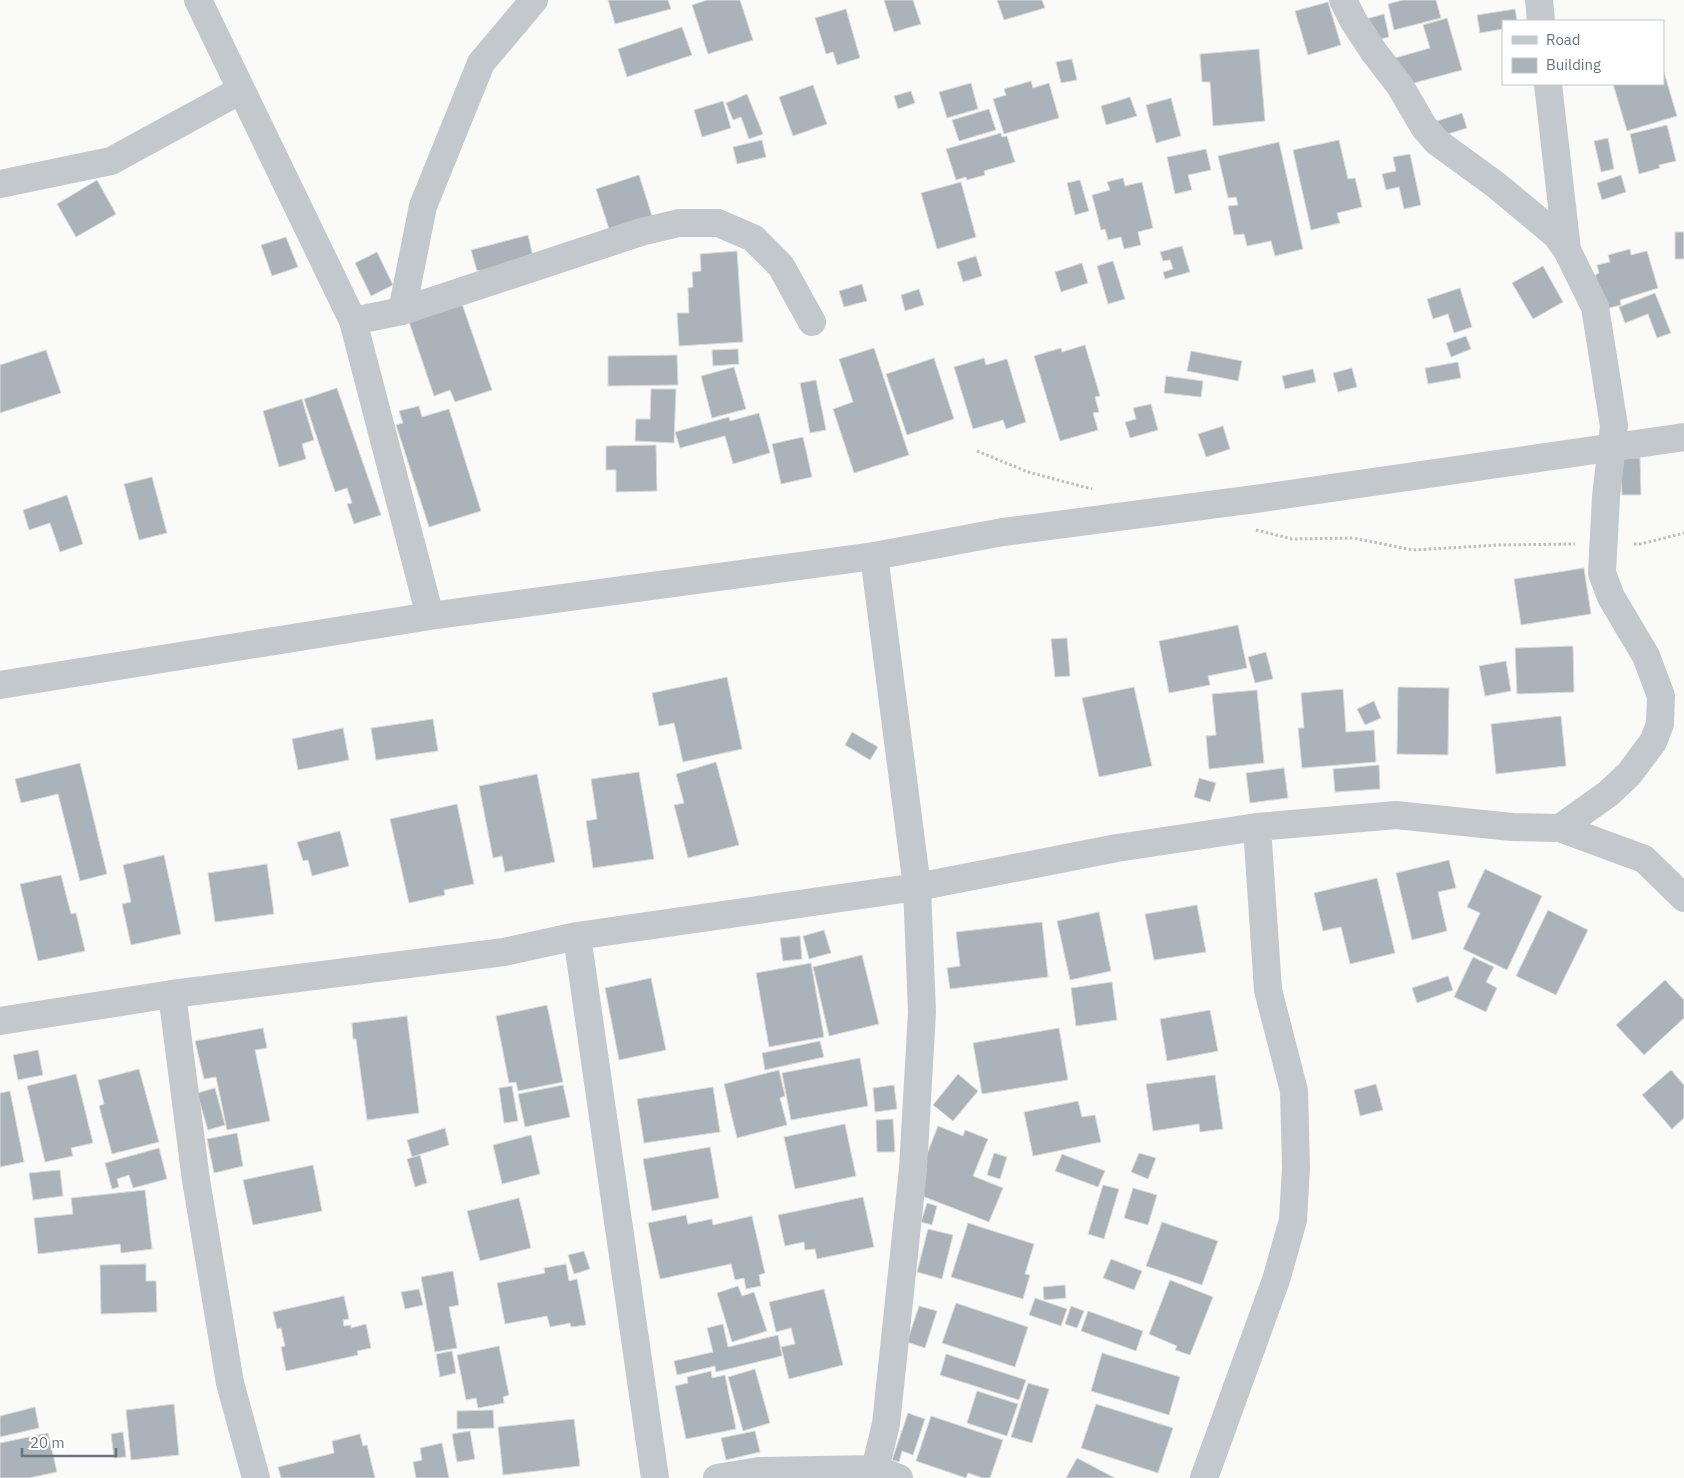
<svg xmlns="http://www.w3.org/2000/svg" width="1684" height="1478" viewBox="0 0 1684 1478" font-family="'IBM Plex Sans',sans-serif">
	<style>
		.building { fill: #aab3b9; stroke: #dcdcda }
		.lines { fill: none; stroke-linecap: round; stroke-linejoin: round }
		.path { stroke: #bbbfc2; stroke-width: 3; stroke-dasharray: 2.5 2.5; stroke-linecap: butt }
		.minor { stroke: #c3c8cc; stroke-width: 28 }
	</style>
	<rect width="100%" height="100%" fill="#fafaf8"/>
	<path class="building" d="M 608,0 L 668,0 L 671,9 L 615,24 Z
		M 707,0 L 740,0 L 753,40 L 708,54 L 692,5 Z
		M 884,0 L 913,0 L 921,24 L 894,32 Z
		M 997,0 L 1042,0 L 1045,8 L 1004,20 Z
		M 1403,0 L 1436,0 L 1441,18 L 1394,30 L 1388,4 Z
		M 1328,2 L 1341,45 L 1308,55 L 1295,11 Z
		M 846,9 L 860,58 L 837,65 L 833,52 L 826,54 L 815,18 Z
		M 1515,9 L 1517,21 L 1503,21 L 1503,29 L 1480,33 L 1477,15 Z
		M 1384,14 L 1389,37 L 1372,41 L 1366,19 Z
		M 1447,18 L 1462,70 L 1403,86 L 1395,58 L 1430,48 L 1423,25 Z
		M 682,27 L 692,55 L 627,77 L 618,49 Z
		M 1259,49 L 1265,121 L 1213,126 L 1210,82 L 1202,82 L 1200,54 Z
		M 1072,59 L 1077,80 L 1061,83 L 1056,62 Z
		M 1663,69 L 1677,116 L 1627,131 L 1613,84 L 1663,84 Z
		M 1031,81 L 1033,88 L 1049,83 L 1059,118 L 1004,134 L 993,99 L 1006,95 L 1004,89 Z
		M 971,83 L 978,109 L 947,118 L 939,92 Z
		M 813,85 L 827,124 L 793,136 L 779,97 Z
		M 911,91 L 915,103 L 898,109 L 894,96 Z
		M 747,94 L 763,134 L 749,139 L 741,117 L 733,120 L 726,103 Z
		M 1130,97 L 1137,116 L 1106,125 L 1101,106 Z
		M 1171,98 L 1181,136 L 1156,143 L 1146,105 Z
		M 723,101 L 731,128 L 702,137 L 694,110 Z
		M 989,109 L 996,130 L 959,141 L 952,120 Z
		M 1462,113 L 1467,128 L 1438,137 L 1434,122 Z
		M 1667,125 L 1676,161 L 1659,165 L 1660,168 L 1639,174 L 1630,134 Z
		M 1001,133 L 1002,137 L 1007,136 L 1015,162 L 984,171 L 985,175 L 967,180 L 966,177 L 956,180 L 946,149 Z
		M 1608,138 L 1614,169 L 1601,172 L 1594,141 Z
		M 762,140 L 766,157 L 737,164 L 733,147 Z
		M 1339,140 L 1348,179 L 1355,178 L 1362,207 L 1337,213 L 1340,223 L 1311,230 L 1293,150 Z
		M 1279,142 L 1303,249 L 1275,256 L 1271,241 L 1247,246 L 1244,234 L 1234,235 L 1228,206 L 1238,205 L 1236,197 L 1228,198 L 1218,156 Z
		M 1206,149 L 1211,170 L 1188,175 L 1192,190 L 1175,194 L 1167,157 Z
		M 1410,154 L 1421,205 L 1404,209 L 1399,187 L 1386,190 L 1382,174 L 1396,171 L 1393,157 Z
		M 639,175 L 652,216 L 609,229 L 596,189 Z
		M 1621,175 L 1626,192 L 1602,200 L 1597,183 Z
		M 1123,178 L 1125,186 L 1142,182 L 1153,228 L 1138,232 L 1141,245 L 1124,249 L 1121,237 L 1108,240 L 1105,229 L 1101,230 L 1092,195 L 1110,190 L 1107,182 Z
		M 97,180 L 116,214 L 76,237 L 57,204 Z
		M 1080,180 L 1089,211 L 1075,215 L 1067,183 Z
		M 961,182 L 976,237 L 937,249 L 921,193 Z
		M 1675,232 L 1684,232 L 1684,259 L 1675,259 Z
		M 528,235 L 535,265 L 477,271 L 471,250 Z
		M 286,237 L 298,267 L 272,276 L 261,245 Z
		M 1182,246 L 1190,272 L 1165,279 L 1163,272 L 1173,269 L 1170,260 L 1163,261 L 1160,252 Z
		M 1630,249 L 1631,255 L 1647,251 L 1658,288 L 1620,300 L 1621,305 L 1605,309 L 1595,275 L 1599,273 L 1597,265 L 1610,262 L 1608,255 Z
		M 737,251 L 743,342 L 679,346 L 677,313 L 689,313 L 688,288 L 693,287 L 692,272 L 701,271 L 700,254 Z
		M 377,252 L 393,285 L 371,296 L 355,263 Z
		M 976,256 L 982,276 L 963,282 L 957,262 Z
		M 1113,261 L 1125,299 L 1108,304 L 1097,266 Z
		M 1082,263 L 1088,283 L 1061,292 L 1055,272 Z
		M 1543,266 L 1563,302 L 1533,319 L 1512,283 Z
		M 862,284 L 867,301 L 844,307 L 839,291 Z
		M 1460,288 L 1472,327 L 1454,333 L 1448,314 L 1433,319 L 1427,299 Z
		M 919,289 L 924,305 L 905,311 L 901,295 Z
		M 1655,293 L 1671,333 L 1657,338 L 1648,314 L 1625,323 L 1619,307 Z
		M 461,301 L 492,390 L 455,402 L 450,390 L 434,396 L 408,319 Z
		M 1466,336 L 1471,349 L 1451,357 L 1446,343 Z
		M 1085,345 L 1100,396 L 1095,397 L 1099,412 L 1093,413 L 1098,430 L 1060,441 L 1034,356 L 1061,348 L 1062,352 Z
		M 874,348 L 909,455 L 854,473 L 833,409 L 853,402 L 839,359 Z
		M 738,349 L 739,364 L 713,366 L 712,350 Z
		M 46,350 L 61,393 L 0,413 L 0,365 Z
		M 1191,351 L 1242,361 L 1238,381 L 1187,371 Z
		M 677,355 L 678,385 L 608,386 L 608,356 Z
		M 934,358 L 954,419 L 907,435 L 886,374 Z
		M 984,358 L 986,365 L 1007,359 L 1026,422 L 1006,429 L 1003,420 L 973,429 L 954,367 Z
		M 1458,362 L 1461,378 L 1428,384 L 1425,368 Z
		M 734,367 L 746,409 L 712,418 L 701,376 Z
		M 1352,368 L 1357,387 L 1338,392 L 1333,373 Z
		M 1313,369 L 1316,382 L 1285,389 L 1282,376 Z
		M 1166,376 L 1203,381 L 1201,397 L 1164,393 Z
		M 816,380 L 826,430 L 810,433 L 800,383 Z
		M 337,388 L 381,515 L 354,524 L 347,504 L 352,503 L 347,488 L 335,492 L 304,399 Z
		M 651,389 L 676,389 L 674,443 L 635,441 L 636,419 L 650,419 Z
		M 302,399 L 314,440 L 302,444 L 306,459 L 279,467 L 263,411 Z
		M 1151,404 L 1158,430 L 1130,438 L 1125,422 L 1136,419 L 1133,408 Z
		M 419,406 L 422,417 L 449,409 L 481,511 L 429,527 L 396,425 L 403,423 L 399,411 Z
		M 759,413 L 770,453 L 733,464 L 725,436 L 680,448 L 675,432 L 729,417 L 730,421 Z
		M 1223,426 L 1230,449 L 1206,457 L 1198,434 Z
		M 803,437 L 812,477 L 781,484 L 772,444 Z
		M 656,445 L 657,491 L 616,492 L 616,470 L 606,470 L 606,446 Z
		M 1620,458 L 1640,458 L 1641,495 L 1622,495 Z
		M 152,477 L 167,533 L 139,540 L 124,484 Z
		M 67,495 L 83,544 L 60,552 L 50,523 L 29,530 L 23,510 Z
		M 1584,568 L 1591,614 L 1521,625 L 1514,579 Z
		M 1238,625 L 1247,668 L 1208,676 L 1210,685 L 1169,693 L 1159,641 Z
		M 1067,638 L 1070,676 L 1055,677 L 1051,639 Z
		M 1573,646 L 1574,692 L 1517,694 L 1515,648 Z
		M 1266,652 L 1273,679 L 1255,683 L 1248,657 Z
		M 1506,661 L 1511,691 L 1485,696 L 1479,666 Z
		M 727,677 L 742,749 L 683,762 L 674,723 L 659,726 L 652,693 Z
		M 1134,687 L 1152,766 L 1099,777 L 1082,698 Z
		M 1398,687 L 1449,688 L 1448,755 L 1397,754 Z
		M 1343,689 L 1346,732 L 1374,730 L 1376,762 L 1302,768 L 1298,728 L 1304,728 L 1301,693 Z
		M 1257,690 L 1264,763 L 1209,769 L 1206,736 L 1216,735 L 1212,694 Z
		M 1374,701 L 1381,718 L 1365,725 L 1357,709 Z
		M 1561,716 L 1566,766 L 1496,774 L 1491,724 Z
		M 433,719 L 438,751 L 376,760 L 371,728 Z
		M 343,728 L 349,760 L 298,770 L 292,739 Z
		M 852,732 L 878,747 L 870,760 L 845,745 Z
		M 716,762 L 739,845 L 688,858 L 674,805 L 684,803 L 676,774 Z
		M 80,763 L 107,874 L 80,881 L 58,794 L 21,803 L 15,779 Z
		M 1379,765 L 1380,789 L 1335,792 L 1333,769 Z
		M 1284,768 L 1288,798 L 1250,803 L 1246,773 Z
		M 639,772 L 654,859 L 593,868 L 586,821 L 597,819 L 591,779 Z
		M 537,774 L 555,862 L 505,872 L 502,856 L 493,858 L 479,786 Z
		M 1199,778 L 1216,783 L 1210,802 L 1194,797 Z
		M 457,804 L 474,884 L 444,890 L 445,895 L 409,903 L 390,819 Z
		M 340,831 L 349,866 L 312,876 L 308,860 L 303,861 L 297,842 Z
		M 164,855 L 181,934 L 131,945 L 122,904 L 131,902 L 123,865 Z
		M 1449,860 L 1456,888 L 1438,892 L 1447,931 L 1412,940 L 1396,873 Z
		M 267,864 L 274,914 L 215,922 L 208,873 Z
		M 1485,869 L 1542,896 L 1507,970 L 1463,949 L 1480,913 L 1467,907 Z
		M 61,875 L 71,914 L 76,913 L 85,951 L 38,961 L 20,884 Z
		M 1377,878 L 1395,953 L 1350,964 L 1341,927 L 1323,931 L 1314,893 Z
		M 1197,905 L 1206,952 L 1154,960 L 1145,914 Z
		M 1548,910 L 1588,930 L 1556,995 L 1516,976 Z
		M 1099,912 L 1111,971 L 1070,980 L 1057,921 Z
		M 1042,922 L 1048,977 L 950,989 L 947,968 L 960,966 L 956,932 Z
		M 824,930 L 831,953 L 809,959 L 803,936 Z
		M 800,936 L 802,959 L 783,961 L 780,938 Z
		M 862,955 L 879,1024 L 829,1036 L 813,967 Z
		M 1473,957 L 1494,967 L 1486,982 L 1497,988 L 1486,1012 L 1454,997 Z
		M 811,963 L 824,1037 L 769,1047 L 756,973 Z
		M 1448,976 L 1453,990 L 1417,1003 L 1412,988 Z
		M 651,978 L 666,1050 L 619,1060 L 605,988 Z
		M 1665,980 L 1684,1000 L 1684,1018 L 1644,1055 L 1616,1025 Z
		M 1112,982 L 1117,1020 L 1076,1026 L 1071,988 Z
		M 547,1005 L 563,1082 L 518,1091 L 516,1082 L 509,1083 L 496,1016 Z
		M 1210,1010 L 1218,1051 L 1167,1061 L 1160,1019 Z
		M 407,1016 L 419,1113 L 367,1120 L 356,1039 L 353,1039 L 352,1023 Z
		M 263,1028 L 267,1048 L 255,1050 L 270,1121 L 227,1130 L 216,1077 L 204,1079 L 195,1041 Z
		M 1059,1028 L 1068,1080 L 982,1094 L 973,1043 Z
		M 820,1041 L 824,1057 L 765,1070 L 762,1053 Z
		M 38,1050 L 43,1075 L 18,1080 L 13,1055 Z
		M 860,1058 L 868,1106 L 791,1120 L 782,1073 Z
		M 139,1069 L 159,1142 L 112,1154 L 99,1106 L 104,1104 L 98,1080 Z
		M 779,1070 L 785,1096 L 780,1098 L 787,1125 L 737,1138 L 724,1084 Z
		M 1671,1070 L 1684,1085 L 1684,1118 L 1672,1129 L 1642,1095 Z
		M 76,1074 L 93,1143 L 71,1148 L 73,1156 L 45,1162 L 27,1086 Z
		M 958,1074 L 978,1091 L 953,1121 L 933,1105 Z
		M 1215,1075 L 1223,1129 L 1200,1132 L 1199,1124 L 1153,1131 L 1146,1084 Z
		M 1376,1084 L 1383,1110 L 1360,1116 L 1354,1090 Z
		M 563,1085 L 570,1117 L 525,1127 L 518,1094 Z
		M 894,1085 L 897,1109 L 875,1112 L 873,1088 Z
		M 512,1086 L 518,1121 L 504,1123 L 499,1088 Z
		M 713,1087 L 720,1132 L 644,1143 L 637,1099 Z
		M 215,1088 L 225,1125 L 208,1130 L 197,1093 Z
		M 10,1091 L 24,1162 L 0,1167 L 0,1093 Z
		M 1078,1101 L 1082,1117 L 1095,1115 L 1101,1142 L 1033,1156 L 1024,1112 Z
		M 893,1119 L 895,1152 L 877,1152 L 876,1120 Z
		M 845,1124 L 856,1176 L 795,1189 L 784,1137 Z
		M 938,1126 L 963,1136 L 965,1130 L 988,1139 L 973,1176 L 1003,1188 L 989,1222 L 912,1192 Z
		M 445,1128 L 449,1145 L 412,1157 L 407,1140 Z
		M 237,1133 L 243,1166 L 214,1173 L 207,1139 Z
		M 531,1135 L 540,1174 L 502,1184 L 493,1145 Z
		M 710,1147 L 719,1198 L 652,1211 L 643,1159 Z
		M 159,1148 L 167,1179 L 133,1188 L 129,1175 L 117,1179 L 119,1187 L 112,1189 L 105,1163 Z
		M 994,1153 L 1007,1157 L 1000,1179 L 987,1175 Z
		M 1139,1153 L 1156,1158 L 1148,1179 L 1131,1172 Z
		M 1062,1154 L 1105,1171 L 1098,1187 L 1055,1171 Z
		M 420,1155 L 427,1183 L 415,1187 L 407,1159 Z
		M 313,1165 L 322,1211 L 253,1225 L 243,1180 Z
		M 60,1170 L 63,1196 L 33,1200 L 29,1173 Z
		M 1103,1185 L 1119,1189 L 1104,1239 L 1088,1234 Z
		M 1133,1188 L 1157,1195 L 1148,1225 L 1124,1218 Z
		M 145,1190 L 152,1249 L 121,1253 L 120,1244 L 38,1254 L 34,1218 L 73,1214 L 71,1198 Z
		M 863,1197 L 874,1247 L 817,1259 L 815,1249 L 805,1250 L 804,1242 L 785,1246 L 778,1215 Z
		M 519,1198 L 531,1248 L 480,1261 L 467,1211 Z
		M 927,1203 L 937,1206 L 932,1225 L 921,1222 Z
		M 686,1215 L 688,1224 L 712,1219 L 713,1225 L 752,1216 L 765,1273 L 759,1275 L 761,1286 L 746,1289 L 744,1278 L 735,1280 L 731,1264 L 660,1279 L 648,1223 Z
		M 1162,1222 L 1218,1241 L 1202,1285 L 1146,1266 Z
		M 968,1223 L 1034,1244 L 1025,1274 L 1030,1275 L 1023,1299 L 951,1277 Z
		M 928,1229 L 953,1235 L 942,1279 L 917,1272 Z
		M 584,1251 L 590,1269 L 574,1274 L 568,1255 Z
		M 1111,1259 L 1142,1271 L 1134,1290 L 1103,1278 Z
		M 146,1264 L 146,1281 L 156,1281 L 157,1312 L 101,1314 L 100,1265 Z
		M 566,1264 L 569,1281 L 577,1279 L 586,1325 L 571,1327 L 570,1323 L 550,1327 L 547,1316 L 505,1324 L 497,1283 L 545,1273 L 544,1268 Z
		M 453,1271 L 459,1305 L 449,1307 L 457,1348 L 435,1352 L 421,1277 Z
		M 1170,1280 L 1213,1297 L 1190,1355 L 1175,1350 L 1177,1346 L 1149,1334 Z
		M 1065,1285 L 1066,1298 L 1044,1300 L 1043,1287 Z
		M 738,1286 L 742,1296 L 754,1292 L 767,1331 L 732,1342 L 717,1293 Z
		M 419,1289 L 423,1305 L 405,1309 L 401,1292 Z
		M 824,1289 L 843,1365 L 789,1379 L 781,1347 L 795,1344 L 791,1328 L 776,1332 L 769,1302 Z
		M 344,1296 L 349,1319 L 343,1320 L 344,1326 L 351,1325 L 351,1328 L 366,1324 L 371,1348 L 357,1351 L 358,1355 L 286,1371 L 281,1347 L 285,1346 L 281,1328 L 277,1329 L 273,1312 Z
		M 1035,1298 L 1067,1309 L 1061,1326 L 1029,1315 Z
		M 956,1303 L 1028,1327 L 1015,1367 L 942,1343 Z
		M 919,1306 L 937,1311 L 925,1348 L 907,1342 Z
		M 1071,1306 L 1084,1311 L 1077,1328 L 1065,1324 Z
		M 1088,1311 L 1143,1331 L 1136,1351 L 1081,1331 Z
		M 723,1324 L 728,1347 L 778,1335 L 782,1356 L 716,1372 L 715,1366 L 677,1375 L 674,1361 L 713,1352 L 707,1328 Z
		M 499,1346 L 509,1395 L 503,1397 L 504,1403 L 478,1408 L 476,1398 L 466,1400 L 457,1355 Z
		M 452,1351 L 456,1373 L 440,1377 L 436,1354 Z
		M 1102,1353 L 1180,1377 L 1169,1415 L 1091,1391 Z
		M 946,1354 L 1026,1380 L 1019,1400 L 940,1375 Z
		M 755,1369 L 770,1423 L 743,1431 L 728,1377 Z
		M 711,1371 L 712,1378 L 725,1375 L 736,1429 L 686,1439 L 675,1386 L 688,1383 L 687,1377 Z
		M 1028,1383 L 1049,1389 L 1032,1443 L 1011,1437 Z
		M 977,1391 L 1018,1404 L 1007,1436 L 967,1423 Z
		M 174,1404 L 179,1455 L 131,1460 L 126,1410 Z
		M 1096,1404 L 1173,1428 L 1158,1473 L 1081,1448 Z
		M 35,1407 L 39,1428 L 0,1437 L 0,1416 Z
		M 493,1410 L 494,1428 L 457,1429 L 457,1411 Z
		M 908,1413 L 925,1419 L 913,1455 L 902,1451 L 899,1462 L 892,1460 Z
		M 931,1416 L 1003,1440 L 990,1478 L 983,1478 L 968,1473 L 966,1478 L 916,1461 Z
		M 574,1419 L 580,1466 L 503,1475 L 498,1427 Z
		M 470,1431 L 475,1459 L 457,1462 L 452,1434 Z
		M 755,1431 L 760,1452 L 726,1460 L 721,1438 Z
		M 123,1432 L 126,1457 L 114,1458 L 111,1434 Z
		M 48,1433 L 57,1472 L 29,1478 L 0,1478 L 0,1443 Z
		M 360,1434 L 363,1446 L 367,1445 L 375,1478 L 281,1478 L 278,1467 L 334,1453 L 332,1441 Z
		M 442,1443 L 449,1478 L 416,1478 L 413,1462 L 422,1460 L 420,1448 Z
		M 1077,1458 L 1115,1478 L 1066,1478 Z"/>
	<g class="lines">
		<path class="path" d="M 977,451 L 1028,472 L 1092,489
			M 1256,530 L 1292,539 L 1353,538 L 1413,550 L 1500,545 L 1575,544
			M 1634,544 L 1641,544 L 1684,533"/>
		<path class="minor" d="M 198,0 L 353,321 L 430,616
			M 1343,0 L 1353,20 L 1374,52 L 1400,86 L 1424,127 L 1437,142 L 1496,185 L 1556,235 L 1567,250 L 1595,307 L 1614,426 L 1606,497 L 1602,573 L 1611,597 L 1646,656 L 1661,696 L 1660,724 L 1653,742 L 1629,774 L 1609,793 L 1560,828
			M 1539,0 L 1541,21
			M 1548,84 L 1567,250
			M 0,184 L 111,161 L 241,90
			M 402,311 L 423,206 L 481,63 L 534,0
			M 353,321 L 402,311 L 641,232 L 679,223 L 718,223 L 753,238 L 781,266 L 812,322
			M 874,556 L 917,887 L 922,1012 L 913,1169 L 886,1424 L 875,1469
			M 0,685 L 430,616 L 874,556 L 1003,532 L 1255,499 L 1684,437
			M 577,936 C 603,1117 628,1298 655,1478
			M 172,994 L 196,1180 L 230,1383 L 256,1478
			M 0,1021 L 172,994 L 504,952 L 577,936 L 917,887 L 1117,848 L 1257,827 L 1396,815 L 1512,827 L 1560,828 L 1644,859 L 1684,898
			M 717,1478 L 759,1471 L 875,1469 L 899,1478
			M 1204,1478 L 1276,1280 L 1293,1220 L 1296,1167 L 1294,1091 L 1268,990 L 1257,827"/>
	</g>
	<rect x="1502" y="20" width="162" height="65" fill="#ffffff" stroke="#c1c8cd"/>
	<rect x="1512" y="36" width="25" height="8" fill="#c3c8cc" stroke="#c1c8cd"/>
	<text x="1546" y="45" font-size="15" fill="#657683">Road</text>
	<rect x="1512" y="58" width="25" height="15" fill="#aab3b9" stroke="#c1c8cd"/>
	<text x="1546" y="70" font-size="15" fill="#657683">Building</text>
	<path d="M22 1448v8h94v-8" fill="none" stroke="#657683" stroke-width="2.5"/>
	<text x="30" y="1448" font-size="15" fill="#657683" stroke="#ffffff" stroke-width="4" paint-order="stroke">20 m</text>
</svg>
